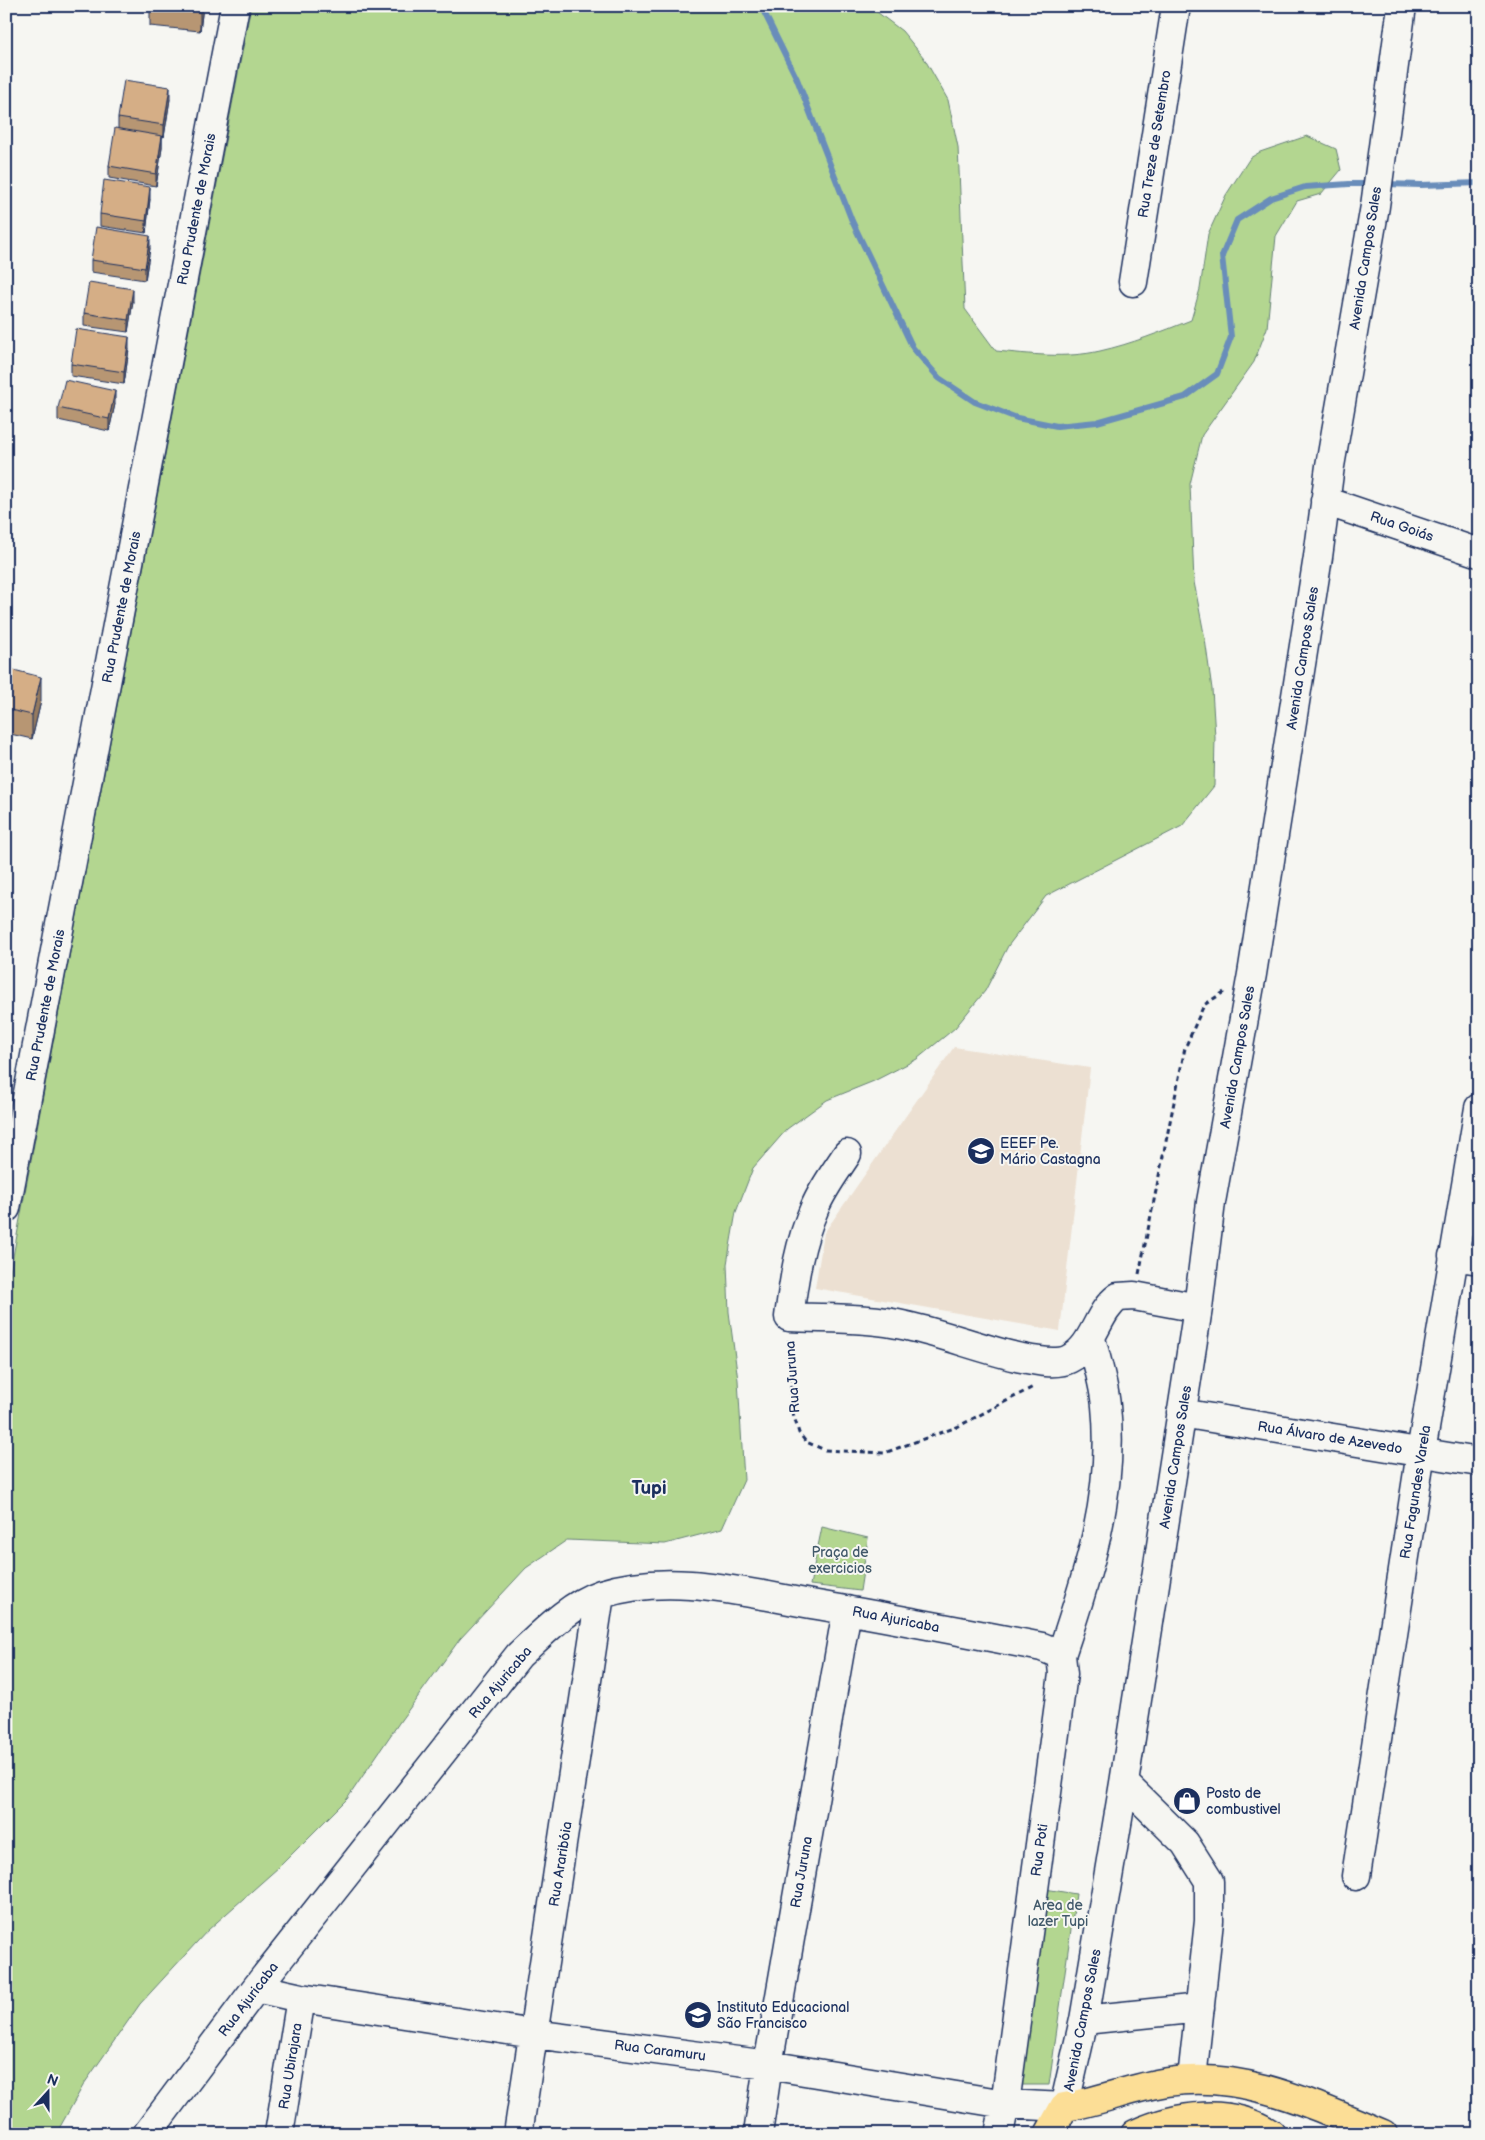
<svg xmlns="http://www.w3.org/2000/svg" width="1485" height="2140" viewBox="0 0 1485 2140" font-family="'Balsamiq Sans',sans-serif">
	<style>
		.built { fill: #ece0d2 }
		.green { fill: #b3d690; stroke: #678277 }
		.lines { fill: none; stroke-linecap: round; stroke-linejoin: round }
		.stream { stroke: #698dba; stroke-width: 6 }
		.minor-casing { stroke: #1b2f5e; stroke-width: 31 }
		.major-casing { stroke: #1b2f5e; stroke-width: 31 }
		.highway-casing { stroke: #1b2f5e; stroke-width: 31 }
		.path { stroke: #1b2f5e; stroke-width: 3; stroke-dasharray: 5 4; stroke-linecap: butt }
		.minor { stroke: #f6f6f2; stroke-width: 28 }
		.major { stroke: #fcde96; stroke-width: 28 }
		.highway { stroke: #fcde96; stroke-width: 28 }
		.wall { fill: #b79673; stroke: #1b2f5e }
		.shaded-wall { fill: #957a5e; stroke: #1b2f5e }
		.building { fill: #d5ae86; stroke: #1b2f5e }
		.labels { text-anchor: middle; stroke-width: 4; stroke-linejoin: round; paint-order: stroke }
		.street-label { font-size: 14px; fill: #1b2f5e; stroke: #f6f6f2 }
		.poi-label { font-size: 14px; fill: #1b2f5e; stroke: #f6f6f2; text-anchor: start }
		.park-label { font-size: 14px; fill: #41596a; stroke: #f6f6f2 }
		.district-label { font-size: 19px; font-weight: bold; fill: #1b2f5e; stroke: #f6f6f2 }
	</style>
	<rect width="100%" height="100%" fill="#f6f6f2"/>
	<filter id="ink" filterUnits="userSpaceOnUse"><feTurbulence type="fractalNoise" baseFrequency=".02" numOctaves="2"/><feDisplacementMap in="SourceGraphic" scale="10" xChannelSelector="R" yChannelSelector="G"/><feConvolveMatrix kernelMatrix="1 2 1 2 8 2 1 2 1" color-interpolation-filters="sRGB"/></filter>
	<g filter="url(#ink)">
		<path class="built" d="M 954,1047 L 1090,1068 L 1060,1331 L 815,1288 L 824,1233 Z"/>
		<path class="green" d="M 251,6 L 869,6 L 902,31 L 924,58 L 948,100 L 958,147 L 965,309 L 996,351 C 1029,354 1066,359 1100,351 C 1131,344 1161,332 1191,320 L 1200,289 L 1208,234 L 1226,195 L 1250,158 L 1260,152 L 1307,136 L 1336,149 L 1341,170 L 1321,194 L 1297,201 L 1276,236 L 1267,328 L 1254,362 L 1202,435 L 1190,484 L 1194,582 L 1205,639 L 1212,689 L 1215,737 L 1214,786 L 1182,826 L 1046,896 L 1008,946 L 985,991 L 955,1028 L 917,1059 L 874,1081 L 827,1100 L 787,1129 L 753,1168 L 736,1212 L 727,1264 L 729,1312 L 738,1380 L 744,1480 L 722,1529 L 665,1544 L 567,1540 L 526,1568 L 460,1639 L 401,1720 L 347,1799 L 279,1867 L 208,1930 L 140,2004 L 84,2084 L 56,2134 L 6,2134 L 6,1294 L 72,941 Z
			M 822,1527 L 868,1538 L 860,1591 L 810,1585 Z
			M 1045,1889 L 1076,1894 L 1049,2085 L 1019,2085 Z"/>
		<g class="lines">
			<path class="stream" d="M 761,6 L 797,79 L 852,221 L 913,348 L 939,378 L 975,402 L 1017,418 L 1057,426 L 1097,422 L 1185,397 L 1217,374 L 1231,337 L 1222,256 L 1237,220 L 1271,198 L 1305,187 L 1349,184 L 1373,184
				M 1385,184 L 1421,185 L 1479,183"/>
			<g class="minor-casing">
				<path id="minor" d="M 1133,282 L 1176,6
					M 1325,501 L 1479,553
					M 847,1154 C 836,1171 823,1188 815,1207 C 799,1243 794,1279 789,1317 C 827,1319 869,1317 907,1326 C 944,1334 979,1348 1017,1357 C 1032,1360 1055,1366 1069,1359 C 1095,1346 1096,1313 1118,1297 L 1134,1296 L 1198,1308
					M 6,1208 L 235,6
					M 1453,1256 L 1479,1260
					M 1181,1413 L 1479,1462
					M 1061,1655 C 1088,1575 1115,1492 1106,1406 C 1104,1384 1097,1361 1091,1339
					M 1124,1783 L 1185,1843 L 1209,1881 L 1209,1921 L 1192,2079
					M 1356,1876 L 1421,1452 L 1479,1108
					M 256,1988 L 301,1998 L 534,2034 L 768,2065 L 1005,2104 L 1064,2107 L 1084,2020 L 1124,1783 L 1198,1308 L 1211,1202 L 1252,974 L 1318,557 L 1330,466 L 1375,206 L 1402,6
					M 1084,2020 L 1200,2008
					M 147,2134 L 256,1988 L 519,1655 C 543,1633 569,1605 601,1594 C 669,1572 743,1592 811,1604 C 888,1617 965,1632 1042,1647 L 1061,1655
					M 279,2134 L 301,1998
					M 518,2134 L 600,1595
					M 758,2134 L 768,2065 L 847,1610
					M 999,2134 L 1005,2104 L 1063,1674 L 1061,1655"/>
			</g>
			<g class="major-casing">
				<path id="major" d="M 1049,2134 L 1064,2107 C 1099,2102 1132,2087 1168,2082 C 1244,2070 1315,2106 1383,2134"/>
			</g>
			<g class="highway-casing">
				<path id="highway" d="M 1135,2134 C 1177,2115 1230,2107 1271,2134"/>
			</g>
			<path class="path" d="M 1139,1274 L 1185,1048 L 1204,1005 L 1224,992
				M 789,1340 L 792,1410 L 799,1433 L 806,1442 L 825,1450 L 884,1453 L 957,1427 L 1035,1386"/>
			<use href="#minor" class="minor"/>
			<use href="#major" class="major"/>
			<use href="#highway" class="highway"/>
		</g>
		<path class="wall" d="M 84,6 L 106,6 L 106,11 Z
			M 150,6 L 203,6 L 200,31 L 150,26 Z
			M 170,99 L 164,137 L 162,136 L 162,148 L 156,186 L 109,178 L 109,166 L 118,129 L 118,118 Z
			M 150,199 L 146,233 L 100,226 L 100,214 Z
			M 150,248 L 145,280 L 91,272 L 91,260 Z
			M 133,301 L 128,332 L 84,326 L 84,313 Z
			M 129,349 L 124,384 L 71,376 L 71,364 Z
			M 115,404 L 109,431 L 58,420 L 58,408 Z
			M 6,668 L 41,701 L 32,739 L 6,733 Z"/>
		<path class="shaded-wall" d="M 201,6 L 203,6 L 200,31 L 200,12 Z
			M 170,87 L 170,99 L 164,137 L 164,125 Z
			M 162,136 L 162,148 L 156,186 L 156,174 Z
			M 150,187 L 150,199 L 146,233 L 146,221 Z
			M 150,236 L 150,248 L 145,280 L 145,268 Z
			M 133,289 L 133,301 L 128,332 L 128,320 Z
			M 129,337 L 129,349 L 124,384 L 124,372 Z
			M 115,391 L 115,404 L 109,431 L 109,419 Z
			M 41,677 L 41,701 L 32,739 L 32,715 Z"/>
		<path class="building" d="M 150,6 L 201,6 L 200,12 L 150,7 Z
			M 124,80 L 170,87 L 164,125 L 118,118 Z
			M 115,128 L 162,136 L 156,174 L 109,166 Z
			M 104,180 L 150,187 L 146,221 L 100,214 Z
			M 96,227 L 150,236 L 145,268 L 91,260 Z
			M 89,282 L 133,289 L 128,320 L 84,313 Z
			M 76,329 L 129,337 L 124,372 L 71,364 Z
			M 65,380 L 115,391 L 109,419 L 58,408 Z
			M 6,668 L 41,677 L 32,715 L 6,709 Z"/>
	</g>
	<defs>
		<g id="school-disc" transform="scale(1.4375)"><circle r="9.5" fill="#1b2f5e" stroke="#f6f6f2"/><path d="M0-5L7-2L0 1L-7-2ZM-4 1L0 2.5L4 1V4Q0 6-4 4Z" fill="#fff"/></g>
		<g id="shop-disc" transform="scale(1.4375)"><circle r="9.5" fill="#1b2f5e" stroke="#f6f6f2"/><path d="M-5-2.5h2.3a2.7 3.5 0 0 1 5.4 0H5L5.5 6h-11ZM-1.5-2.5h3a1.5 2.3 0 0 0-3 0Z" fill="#fff"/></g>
	</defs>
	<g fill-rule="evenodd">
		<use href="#school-disc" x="981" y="1151"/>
		<use href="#shop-disc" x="1187" y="1801"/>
		<use href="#school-disc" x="698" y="2015"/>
	</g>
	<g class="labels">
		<g class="street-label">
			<text transform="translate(1154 144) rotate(-81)" y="5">Rua Treze de Setembro</text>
			<text transform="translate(196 209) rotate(-79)" y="5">Rua Prudente de Morais</text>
			<text transform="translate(1365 258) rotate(-81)" y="5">Avenida Campos Sales</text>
			<text transform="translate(1402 526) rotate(19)" y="5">Rua Goiás</text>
			<text transform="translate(121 607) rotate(-79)" y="5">Rua Prudente de Morais</text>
			<text transform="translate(1302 658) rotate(-81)" y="5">Avenida Campos Sales</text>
			<text transform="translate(45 1005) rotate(-79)" y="5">Rua Prudente de Morais</text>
			<text transform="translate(1237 1057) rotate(-80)" y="5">Avenida Campos Sales</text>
			<text transform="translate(792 1377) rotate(-94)" y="5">Rua Juruna</text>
			<text transform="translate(1330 1437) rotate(9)" y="5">Rua Álvaro de Azevedo</text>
			<text transform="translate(1175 1457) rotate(-81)" y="5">Avenida Campos Sales</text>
			<text transform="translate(1415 1492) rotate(-81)" y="5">Rua Fagundes Varela</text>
			<text transform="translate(896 1619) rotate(11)" y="5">Rua Ajuricaba</text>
			<text transform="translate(500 1682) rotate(-50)" y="5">Rua Ajuricaba</text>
			<text transform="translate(1039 1850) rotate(-82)" y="5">Rua Poti</text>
			<text transform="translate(560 1864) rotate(-81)" y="5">Rua Araribóia</text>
			<text transform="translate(801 1872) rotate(-80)" y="5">Rua Juruna</text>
			<text transform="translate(248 1999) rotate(-53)" y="5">Rua Ajuricaba</text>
			<text transform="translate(1082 2020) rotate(-79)" y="5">Avenida Campos Sales</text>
			<text transform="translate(660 2050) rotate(7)" y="5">Rua Caramuru</text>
			<text transform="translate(290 2066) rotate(-81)" y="5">Rua Ubirajara</text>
		</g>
		<g class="poi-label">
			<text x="1000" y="1148">EEEF Pe.<tspan x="1000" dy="16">Mário Castagna</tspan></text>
			<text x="1206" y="1798">Posto de<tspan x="1206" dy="16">combustivel</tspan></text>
			<text x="717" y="2012">Instituto Educacional<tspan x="717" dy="16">São Francisco</tspan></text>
		</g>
		<g class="park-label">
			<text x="840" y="1557">Praça de<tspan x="840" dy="16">exercicios</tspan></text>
			<text x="1058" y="1910">Area de<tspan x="1058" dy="16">lazer Tupi</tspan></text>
		</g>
		<g class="district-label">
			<text x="649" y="1494">Tupi</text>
		</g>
	</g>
	<rect width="1485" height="2140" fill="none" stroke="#f6f6f2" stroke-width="25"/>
	<rect x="12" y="12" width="1460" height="2115" fill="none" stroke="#1b2f5e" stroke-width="2" filter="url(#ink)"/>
	<g transform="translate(48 2092) rotate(21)" stroke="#f6f6f2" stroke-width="4" paint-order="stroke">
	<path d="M0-4L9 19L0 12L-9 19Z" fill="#1b2f5e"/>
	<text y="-8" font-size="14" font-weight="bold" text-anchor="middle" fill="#1b2f5e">N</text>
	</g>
</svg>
